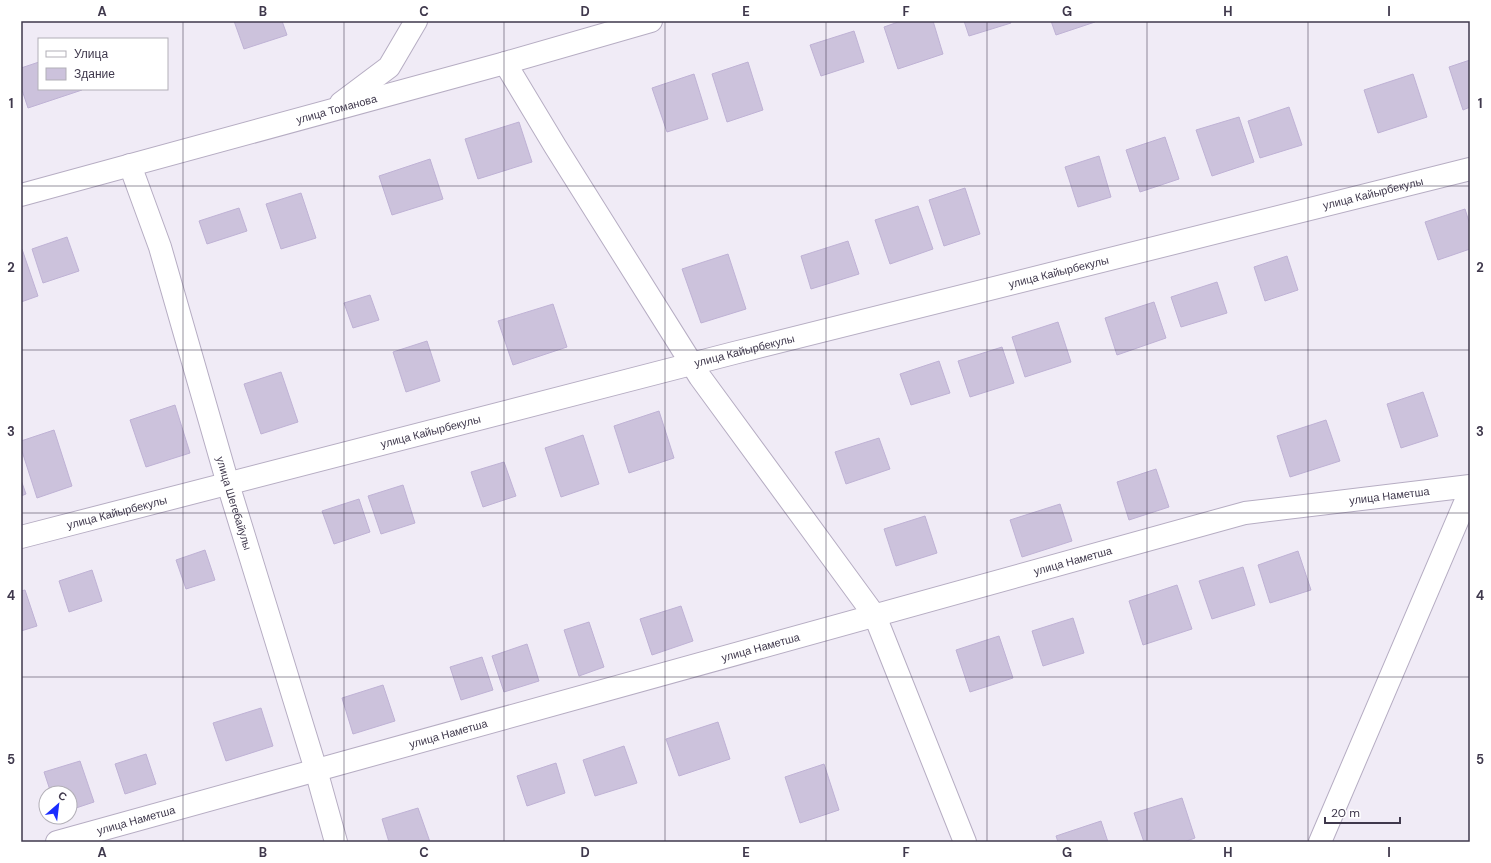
<svg xmlns="http://www.w3.org/2000/svg" width="1491" height="863" viewBox="0 0 1491 863" font-family="'DM Sans',sans-serif">
	<style>
		.building { fill: #ccc2dc; stroke: #bfb2d5 }
		.lines { fill: none; stroke-linecap: round; stroke-linejoin: round }
		.minor-casing { stroke: #b6adc3; stroke-width: 24 }
		.minor { stroke: #fff; stroke-width: 22 }
		.grid { fill: none; stroke: #3f384c; stroke-width: 1; stroke-opacity: 0.55 }
		.labels { text-anchor: middle; stroke-width: 3; stroke-linejoin: round; paint-order: stroke }
		.street-label { font-size: 11px; fill: #3f384c; stroke: #fff }
		.neatline { fill: none; stroke: #3f384c; stroke-width: 1.5 }
		.grid-label { font-size: 13px; text-anchor: middle; font-weight: bold; fill: #3f384c }
	</style>
	<rect width="100%" height="100%" fill="#f0ebf6"/>
	<path class="building" d="M 234,21 L 282,21 L 287,35 L 244,49 Z
		M 901,21 L 933,21 L 943,54 L 898,69 L 884,27 Z
		M 964,21 L 1010,21 L 1011,23 L 969,36 Z
		M 1051,21 L 1095,21 L 1095,22 L 1056,35 Z
		M 854,31 L 864,62 L 821,76 L 810,45 Z
		M 1470,60 L 1470,107 L 1463,110 L 1449,67 Z
		M 39,62 L 39,89 L 81,89 L 82,90 L 28,108 L 21,87 L 21,68 Z
		M 748,62 L 763,110 L 727,122 L 712,74 Z
		M 694,74 L 708,119 L 667,132 L 652,88 Z
		M 1413,74 L 1427,117 L 1378,133 L 1364,90 Z
		M 1289,107 L 1302,145 L 1260,158 L 1248,121 Z
		M 1239,117 L 1254,162 L 1212,176 L 1196,130 Z
		M 519,122 L 532,162 L 478,179 L 465,139 Z
		M 1165,137 L 1179,179 L 1140,192 L 1126,150 Z
		M 1099,156 L 1111,197 L 1078,207 L 1065,167 Z
		M 430,159 L 443,199 L 392,215 L 379,176 Z
		M 965,188 L 980,234 L 944,246 L 929,200 Z
		M 301,193 L 316,238 L 281,249 L 266,204 Z
		M 918,206 L 933,249 L 890,264 L 875,220 Z
		M 239,208 L 247,231 L 207,244 L 199,221 Z
		M 1465,209 L 1470,225 L 1470,249 L 1438,260 L 1425,222 Z
		M 67,237 L 79,271 L 43,283 L 32,249 Z
		M 848,241 L 859,274 L 811,289 L 801,256 Z
		M 22,249 L 38,296 L 21,302 L 21,250 Z
		M 728,254 L 746,309 L 701,323 L 682,269 Z
		M 1287,256 L 1298,290 L 1265,301 L 1254,267 Z
		M 1217,282 L 1227,313 L 1181,327 L 1171,297 Z
		M 370,295 L 379,320 L 353,328 L 344,303 Z
		M 1154,302 L 1166,338 L 1117,355 L 1105,318 Z
		M 553,304 L 567,347 L 513,365 L 498,321 Z
		M 1058,322 L 1071,362 L 1025,377 L 1012,337 Z
		M 427,341 L 440,381 L 406,392 L 393,352 Z
		M 1002,347 L 1014,383 L 970,397 L 958,361 Z
		M 939,361 L 950,393 L 911,405 L 900,374 Z
		M 281,372 L 298,422 L 261,434 L 244,384 Z
		M 1423,392 L 1438,436 L 1401,448 L 1387,404 Z
		M 175,405 L 190,453 L 146,467 L 130,420 Z
		M 659,411 L 674,458 L 629,473 L 614,426 Z
		M 1326,420 L 1340,461 L 1290,477 L 1277,436 Z
		M 54,430 L 72,486 L 37,498 L 21,448 L 21,441 Z
		M 583,435 L 599,484 L 561,497 L 545,448 Z
		M 879,438 L 890,469 L 846,484 L 835,452 Z
		M 504,462 L 516,496 L 483,507 L 471,472 Z
		M 1156,469 L 1169,507 L 1129,520 L 1117,482 Z
		M 21,480 L 26,494 L 21,496 Z
		M 403,485 L 415,523 L 381,534 L 368,496 Z
		M 359,499 L 370,532 L 334,544 L 322,511 Z
		M 1060,504 L 1072,541 L 1022,557 L 1010,520 Z
		M 925,516 L 937,553 L 896,566 L 884,529 Z
		M 205,550 L 215,580 L 186,589 L 176,560 Z
		M 1298,551 L 1311,590 L 1270,603 L 1258,565 Z
		M 1243,567 L 1255,605 L 1212,619 L 1199,581 Z
		M 92,570 L 102,601 L 69,612 L 59,581 Z
		M 1177,585 L 1192,629 L 1143,645 L 1129,601 Z
		M 25,590 L 37,626 L 21,631 L 21,591 Z
		M 681,606 L 693,641 L 652,655 L 640,619 Z
		M 1073,618 L 1084,653 L 1043,666 L 1032,631 Z
		M 589,622 L 604,667 L 579,676 L 564,630 Z
		M 999,636 L 1013,678 L 970,692 L 956,650 Z
		M 527,644 L 539,681 L 504,692 L 492,656 Z
		M 482,657 L 493,690 L 461,700 L 450,667 Z
		M 383,685 L 395,721 L 353,734 L 342,698 Z
		M 261,708 L 273,746 L 226,761 L 213,723 Z
		M 718,722 L 730,759 L 679,776 L 666,739 Z
		M 624,746 L 637,783 L 595,796 L 583,760 Z
		M 146,754 L 156,784 L 125,794 L 115,764 Z
		M 80,761 L 94,802 L 70,810 L 70,793 L 51,793 L 44,772 Z
		M 556,763 L 565,793 L 527,806 L 517,776 Z
		M 824,764 L 839,810 L 800,823 L 785,777 Z
		M 1182,798 L 1195,838 L 1184,842 L 1144,842 L 1134,813 Z
		M 418,808 L 430,842 L 389,842 L 382,819 Z
		M 1101,821 L 1108,842 L 1058,842 L 1056,836 Z"/>
	<g class="lines">
		<g class="minor-casing">
			<g id="minor">
				<path d="M 505,63 L 555,146 L 700,377 L 875,616 L 965,842"/>
				<path d="M 341,103 L 389,67 L 416,21"/>
				<path id="s1" d="M 130,165 L 160,247 L 228,484 L 316,770 L 336,842"/>
				<path id="s2" d="M 21,195 L 505,63 L 651,21"/>
				<path id="s3" d="M 21,537 L 734,353 L 1470,169"/>
				<path id="s4" d="M 57,842 L 1245,513 L 1470,486"/>
				<path d="M 1320,842 L 1470,491"/>
			</g>
		</g>
		<use href="#minor" class="minor"/>
	</g>
	<path class="grid" d="M 183,21 L 183,842M 344,21 L 344,842M 504,21 L 504,842M 665,21 L 665,842M 826,21 L 826,842M 987,21 L 987,842M 1147,21 L 1147,842M 1308,21 L 1308,842M 21,186 L 1470,186M 21,350 L 1470,350M 21,513 L 1470,513M 21,677 L 1470,677"/>
	<g class="labels">
		<g class="street-label">
			<text dy="4" stroke="none"><textPath href="#s2" startOffset="327">улица Томанова</textPath></text>
			<text dy="4" stroke="none"><textPath href="#s3" startOffset="1395">улица Кайырбекулы</textPath></text>
			<text dy="4" stroke="none"><textPath href="#s3" startOffset="1071">улица Кайырбекулы</textPath></text>
			<text dy="4" stroke="none"><textPath href="#s3" startOffset="747">улица Кайырбекулы</textPath></text>
			<text dy="4" stroke="none"><textPath href="#s3" startOffset="423">улица Кайырбекулы</textPath></text>
			<text dy="4" stroke="none"><textPath href="#s4" startOffset="1378">улица Наметша</textPath></text>
			<text dy="4" stroke="none"><textPath href="#s1" startOffset="354">улица Шегебайулы</textPath></text>
			<text dy="4" stroke="none"><textPath href="#s3" startOffset="99">улица Кайырбекулы</textPath></text>
			<text dy="4" stroke="none"><textPath href="#s4" startOffset="1054">улица Наметша</textPath></text>
			<text dy="4" stroke="none"><textPath href="#s4" startOffset="730">улица Наметша</textPath></text>
			<text dy="4" stroke="none"><textPath href="#s4" startOffset="406">улица Наметша</textPath></text>
			<text dy="4" stroke="none"><textPath href="#s4" startOffset="82">улица Наметша</textPath></text>
		</g>
	</g>
	<rect width="1491" height="863" fill="none" stroke="#ffffff" stroke-width="44"/>
	<rect x="38" y="38" width="130" height="52" fill="#ffffff" stroke="#b2afb7"/>
	<rect x="46" y="51" width="20" height="6" fill="#ffffff" stroke="#b2afb7"/>
	<text x="74" y="58" font-size="12" fill="#3f384c">Улица</text>
	<rect x="46" y="68" width="20" height="12" fill="#ccc2dc" stroke="#b2afb7"/>
	<text x="74" y="78" font-size="12" fill="#3f384c">Здание</text>
	<g transform="translate(58 805) rotate(28)"><circle r="19" fill="#ffffff" stroke="#b2afb7"/>
	<path d="M0-3L7 15L0 10L-7 15Z" fill="#1a2dff"/>
	<text y="-6" font-size="11" font-weight="bold" text-anchor="middle" fill="#3f384c">С</text>
	</g>
	<path d="M1325 817v6h75v-6" fill="none" stroke="#3f384c" stroke-width="2"/>
	<text x="1331" y="817" font-size="12" fill="#3f384c" stroke="#ffffff" stroke-width="3" paint-order="stroke">20 m</text>
	<rect x="22" y="22" width="1447" height="819" class="neatline"/>
	<g class="grid-label">
		<text x="102" y="16">A</text>
		<text x="263" y="16">B</text>
		<text x="424" y="16">C</text>
		<text x="585" y="16">D</text>
		<text x="746" y="16">E</text>
		<text x="906" y="16">F</text>
		<text x="1067" y="16">G</text>
		<text x="1228" y="16">H</text>
		<text x="1389" y="16">I</text>
		<text x="11" y="108">1</text>
		<text x="1480" y="108">1</text>
		<text x="11" y="272">2</text>
		<text x="1480" y="272">2</text>
		<text x="11" y="436">3</text>
		<text x="1480" y="436">3</text>
		<text x="11" y="600">4</text>
		<text x="1480" y="600">4</text>
		<text x="11" y="764">5</text>
		<text x="1480" y="764">5</text>
		<text x="102" y="857">A</text>
		<text x="263" y="857">B</text>
		<text x="424" y="857">C</text>
		<text x="585" y="857">D</text>
		<text x="746" y="857">E</text>
		<text x="906" y="857">F</text>
		<text x="1067" y="857">G</text>
		<text x="1228" y="857">H</text>
		<text x="1389" y="857">I</text>
	</g>
</svg>
